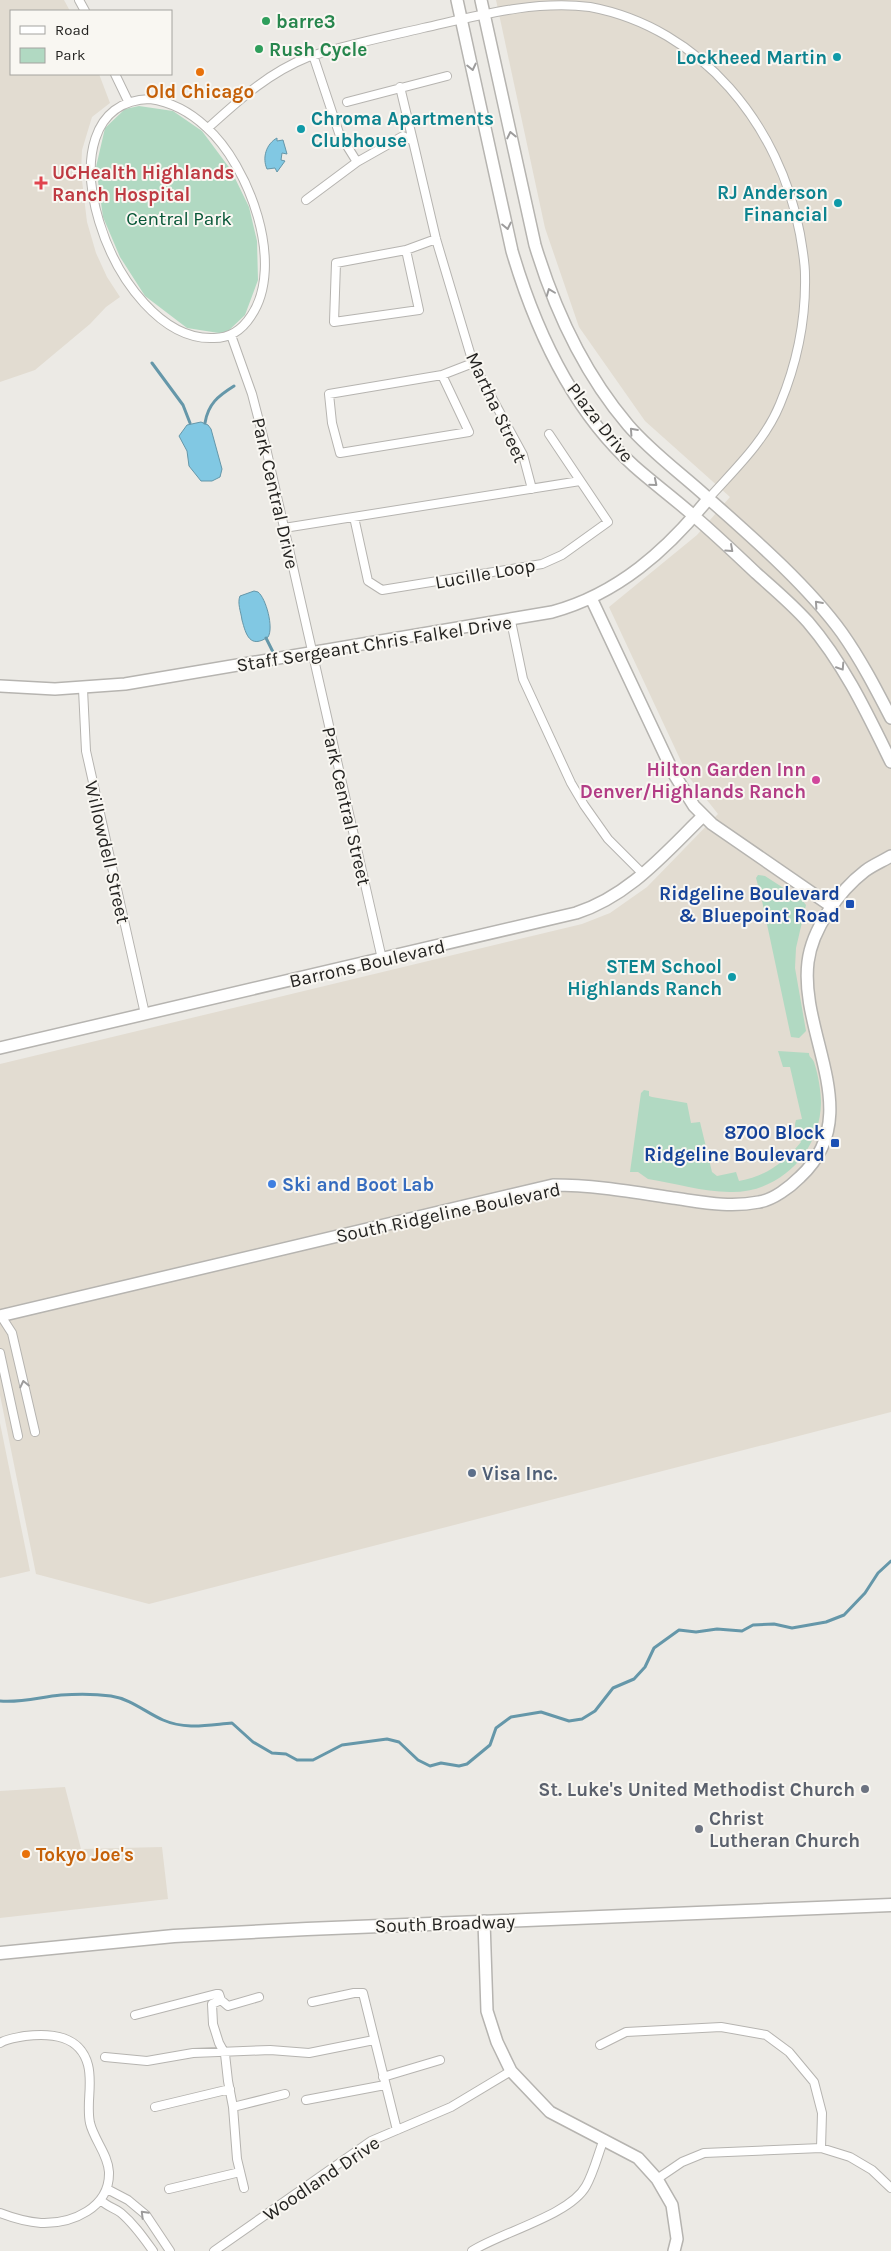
<svg xmlns="http://www.w3.org/2000/svg" width="891" height="2251" viewBox="0 0 891 2251" font-family="Karla,sans-serif">
	<style>
		.built { fill: #e2dcd1 }
		.green { fill: #b1d9c2 }
		.water { fill: #81c8e3; stroke: #6597a9 }
		.lines { fill: none; stroke-linecap: round; stroke-linejoin: round }
		.stream { stroke: #6597a9; stroke-width: 3 }
		.street-casing { stroke: #b6b4b0; stroke-width: 10 }
		.secondary-casing { stroke: #b6b4b0; stroke-width: 14 }
		.primary-casing { stroke: #b6b4b0; stroke-width: 15 }
		.street { stroke: #fff; stroke-width: 8 }
		.secondary { stroke: #fff; stroke-width: 11 }
		.primary { stroke: #fff; stroke-width: 12 }
		.oneway { stroke: #9d9c9c }
		.leisure-dot { fill: #2e9e5b; stroke: #f9f7f2; stroke-width: 2 }
		.culture-dot { fill: #0f9aa8; stroke: #f9f7f2; stroke-width: 2 }
		.food-dot { fill: #e8710a; stroke: #f9f7f2; stroke-width: 2 }
		.health-dot { fill: #e0444e; stroke: #f9f7f2; stroke-width: 2 }
		.hotel-dot { fill: #d1479c; stroke: #f9f7f2; stroke-width: 2 }
		.transit-dot { fill: #1a4fb4; stroke: #f9f7f2; stroke-width: 2 }
		.shop-dot { fill: #3f7fe0; stroke: #f9f7f2; stroke-width: 2 }
		.service-dot { fill: #5c6f8a; stroke: #f9f7f2; stroke-width: 2 }
		.worship-dot { fill: #6b7280; stroke: #f9f7f2; stroke-width: 2 }
		.labels { text-anchor: middle; stroke-width: 4; stroke-linejoin: round; paint-order: stroke }
		.leisure-label { font-size: 19px; font-weight: bold; fill: #27864d; stroke: #f9f7f2; text-anchor: start }
		.culture-label { font-size: 19px; font-weight: bold; fill: #0d838f; stroke: #f9f7f2; text-anchor: end }
		.food-label { font-size: 19px; font-weight: bold; fill: #c56008; stroke: #f9f7f2 }
		.health-label { font-size: 19px; font-weight: bold; fill: #be3a42; stroke: #f9f7f2; text-anchor: start }
		.park-label { font-size: 19px; fill: #055636; stroke: #f9f7f2 }
		.street-label { font-size: 19px; fill: #252422; stroke: #f9f7f2 }
		.hotel-label { font-size: 19px; font-weight: bold; fill: #b23c85; stroke: #f9f7f2; text-anchor: end }
		.transit-label { font-size: 19px; font-weight: bold; fill: #164399; stroke: #f9f7f2; text-anchor: end }
		.shop-label { font-size: 19px; font-weight: bold; fill: #366cbe; stroke: #f9f7f2; text-anchor: start }
		.service-label { font-size: 19px; font-weight: bold; fill: #4e5e75; stroke: #f9f7f2; text-anchor: start }
		.worship-label { font-size: 19px; font-weight: bold; fill: #5b616d; stroke: #f9f7f2; text-anchor: end }
	</style>
	<rect width="100%" height="100%" fill="#eceae5"/>
	<path class="built" d="M 0,0 L 64,0 L 70,11 L 11,11 L 11,74 L 99,74 L 110,103 L 92,117 L 82,150 L 81,172 L 87,222 L 96,253 L 107,277 L 120,297 L 106,307 L 90,324 L 35,370 L 0,382 Z
		M 496,0 L 891,0 L 891,1412 L 149,1604 L 36,1574 L 0,1395 L 0,1064 L 582,924 L 610,913 L 647,887 L 718,814 L 688,776 L 609,607 L 697,535 L 730,497 L 645,421 L 579,327 L 545,228 Z
		M 0,1423 L 30,1571 L 0,1578 Z
		M 65,1787 L 81,1849 L 162,1847 L 168,1899 L 0,1918 L 0,1791 Z"/>
	<path class="green" d="M 139,106 L 173,111 L 202,131 L 231,170 L 249,207 L 257,241 L 258,280 L 245,315 L 225,334 L 187,328 L 145,296 L 120,257 L 103,217 L 96,167 L 105,128 L 125,109 Z
		M 758,875 L 765,876 L 802,900 L 806,905 L 796,948 L 795,968 L 806,1031 L 799,1038 L 791,1037 L 761,896 L 769,896 L 760,893 L 756,878 Z
		M 778,1051 L 809,1053 C 809,1058 812,1057 814,1062 C 818,1074 821,1091 821,1103 C 820,1152 780,1193 730,1192 C 703,1192 674,1183 648,1179 L 638,1172 L 630,1172 L 641,1093 L 644,1090 L 649,1091 L 649,1096 L 652,1097 L 687,1103 L 691,1123 L 700,1122 L 712,1172 L 717,1176 L 736,1172 L 739,1181 C 766,1176 784,1163 801,1142 C 797,1134 793,1129 796,1120 L 802,1119 L 790,1067 L 783,1067 Z"/>
	<path class="water" d="M 277,138 L 277,141 L 283,140 L 287,154 L 282,153 L 281,160 L 285,161 L 277,172 L 275,168 L 267,169 C 262,158 266,144 277,138 Z
		M 201,422 L 208,425 L 211,429 L 222,469 L 220,477 L 212,481 L 201,481 L 189,466 L 187,451 L 179,436 L 187,425 Z
		M 254,591 L 258,592 C 266,598 274,628 268,637 C 250,649 246,635 242,620 C 241,612 237,603 240,596 Z"/>
	<g class="lines">
		<path class="stream" d="M 152,363 L 183,405 L 190,423
			M 205,423 C 208,404 218,396 234,386
			M 266,638 L 273,652
			M 0,1701 C 21,1703 40,1697 61,1695 C 76,1694 96,1694 111,1696 C 131,1699 145,1712 163,1720 C 186,1730 208,1725 232,1723 L 253,1742 L 272,1753 L 286,1754 L 297,1760 L 313,1760 L 342,1745 L 387,1739 L 399,1742 L 418,1760 L 430,1766 L 441,1763 L 459,1766 L 467,1764 L 490,1745 L 496,1728 L 511,1717 L 541,1712 L 569,1721 L 582,1719 L 595,1711 L 613,1688 L 634,1679 L 645,1667 L 654,1648 L 679,1630 L 696,1632 L 717,1629 L 742,1631 L 753,1625 L 774,1624 L 792,1628 L 826,1622 L 844,1615 L 865,1593 L 878,1573 L 891,1561"/>
		<g class="street-casing">
			<path id="street" d="M 79,0 L 85,11
				M 313,55 L 339,133 L 357,162 L 403,136 L 413,141 L 436,239 L 473,363 L 523,455 L 532,489
				M 115,74 L 128,101
				M 400,87 L 413,141
				M 150,99 C 171,102 190,112 206,127 C 249,165 286,265 251,316 C 242,330 230,338 214,338 C 112,343 31,102 150,99 Z
				M 347,102 L 447,76
				M 208,128 C 239,100 268,73 308,57 C 346,45 385,37 423,28 C 477,16 533,0 590,7 C 702,28 780,126 800,234 C 802,247 805,261 805,275 C 806,319 797,363 780,404 C 765,441 735,469 709,498
				M 306,200 L 357,162
				M 406,250 L 419,310 L 334,322 L 336,263 L 406,250 L 436,239
				M 231,335 L 252,394 L 266,448 L 382,959
				M 442,375 L 469,432 L 340,453 L 332,423 L 329,394 L 442,375 L 473,363
				M 354,517 L 368,581 L 382,590 L 542,564 L 562,555 L 608,522 L 549,434
				M 284,528 L 580,481
				M 511,621 L 523,679 L 571,783 L 584,805 L 608,839 L 643,874
				M 83,689 L 86,751 L 145,1014
				M 1,1316 L 12,1333 L 35,1432
				M 0,1353 L 18,1436
				M 221,2000 L 212,2004 L 213,2024 L 219,2043 L 225,2054 L 228,2081 L 233,2107 L 237,2159 L 244,2188
				M 312,2002 L 354,1993 L 363,1993 L 397,2130
				M 135,2015 L 216,1994 L 219,1994 L 221,2000 L 228,2006 L 259,1997
				M 0,2043 C 8,2038 16,2038 25,2036 C 51,2033 80,2035 88,2065 C 93,2084 86,2104 90,2123 C 94,2140 108,2154 109,2172 C 110,2208 72,2224 41,2223 C 27,2222 13,2218 0,2213
				M 600,2045 L 626,2032 L 721,2027 L 766,2035 L 789,2052 L 814,2082 L 822,2113 L 821,2148
				M 105,2057 L 147,2061 L 193,2053 L 270,2050 L 309,2053 L 374,2040
				M 383,2077 L 440,2060
				M 306,2100 L 385,2085
				M 155,2107 L 230,2089
				M 233,2107 L 285,2094
				M 657,2179 L 682,2162 L 704,2153 L 821,2148 L 850,2157 L 872,2170 L 891,2188
				M 107,2189 L 128,2200 L 146,2215 L 170,2251
				M 169,2189 L 240,2172
				M 101,2200 C 107,2207 115,2208 121,2213 C 134,2224 143,2237 153,2251
				M 214,2251 L 371,2141 L 451,2107 L 511,2071
				M 472,2251 C 502,2232 570,2215 586,2186 C 594,2172 598,2154 604,2139"/>
		</g>
		<g class="secondary-casing">
			<path id="secondary" d="M 457,0 L 512,251 C 535,329 572,410 634,466 C 653,483 675,499 695,517 C 716,535 736,554 756,573 C 774,589 792,604 808,622 C 844,664 867,713 891,762
				M 481,0 L 535,245 C 555,311 583,372 628,425 C 652,453 682,474 709,499 C 753,538 808,586 842,633 C 861,660 876,689 891,718
				M 591,598 L 674,774 L 694,806 L 712,824 L 831,906
				M 0,686 L 55,689 L 125,684 L 552,612 C 618,594 667,550 709,498
				M 0,1048 L 576,913 C 629,896 664,854 703,816
				M 0,1316 L 553,1185 C 594,1185 633,1192 673,1198 C 702,1202 729,1208 759,1202 C 773,1200 790,1187 800,1177 C 867,1115 799,1035 808,962 C 812,929 839,891 865,871 C 873,865 883,861 891,856
				M 484,1921 L 487,2011 L 497,2042 L 511,2071 L 550,2112 L 638,2158 L 657,2179 L 672,2205 L 677,2239 L 674,2251"/>
		</g>
		<g class="primary-casing">
			<path id="primary" d="M 0,1953 L 174,1936 L 307,1929 L 891,1905"/>
		</g>
		<use href="#street" class="street"/>
		<use href="#secondary" class="secondary"/>
		<use href="#primary" class="primary"/>
	</g>
	<defs><path id="oneway-chevron" d="M-2-3.5L2.5 0L-2 3.5" fill="none" stroke-width="1.6" stroke-linecap="round" stroke-linejoin="round" transform="scale(1.25)"/></defs>
	<g class="oneway">
		<use href="#oneway-chevron" transform="translate(472 67) rotate(77)"/>
		<use href="#oneway-chevron" transform="translate(511 135) rotate(-102)"/>
		<use href="#oneway-chevron" transform="translate(507 226) rotate(78)"/>
		<use href="#oneway-chevron" transform="translate(550 292) rotate(-111)"/>
		<use href="#oneway-chevron" transform="translate(633 431) rotate(-132)"/>
		<use href="#oneway-chevron" transform="translate(654 483) rotate(40)"/>
		<use href="#oneway-chevron" transform="translate(730 549) rotate(42)"/>
		<use href="#oneway-chevron" transform="translate(818 604) rotate(-132)"/>
		<use href="#oneway-chevron" transform="translate(841 667) rotate(57)"/>
		<use href="#oneway-chevron" transform="translate(24 1384) rotate(-103)"/>
		<use href="#oneway-chevron" transform="translate(144 2214) rotate(-135)"/>
	</g>
	<g class="leisure-dot">
		<circle cx="266" cy="21" r="5"/>
		<circle cx="259" cy="49" r="5"/>
	</g>
	<g class="culture-dot">
		<circle cx="837" cy="57" r="5"/>
		<circle cx="301" cy="129" r="5"/>
		<circle cx="838" cy="203" r="5"/>
		<circle cx="732" cy="977" r="5"/>
	</g>
	<g class="food-dot">
		<circle cx="200" cy="72" r="5"/>
		<circle cx="26" cy="1854" r="5"/>
	</g>
	<path class="health-dot" d="M38.5 175.5h5v5h5v5h-5v5h-5v-5h-5v-5h5z"/>
	<circle class="hotel-dot" cx="816" cy="780" r="5"/>
	<g class="transit-dot">
		<rect x="845" y="899" width="10" height="10" rx="2.5"/>
		<rect x="830" y="1138" width="10" height="10" rx="2.5"/>
	</g>
	<circle class="shop-dot" cx="272" cy="1184" r="5"/>
	<circle class="service-dot" cx="472" cy="1473" r="5"/>
	<g class="worship-dot">
		<circle cx="865" cy="1789" r="5"/>
		<circle cx="699" cy="1829" r="5"/>
	</g>
	<g class="labels">
		<g class="leisure-label">
			<text x="276" y="28">barre3</text>
			<text x="269" y="56">Rush Cycle</text>
		</g>
		<g class="culture-label">
			<text x="827" y="64">Lockheed Martin</text>
			<text x="311" y="125" text-anchor="start">Chroma Apartments<tspan x="311" dy="22">Clubhouse</tspan></text>
			<text x="828" y="199">RJ Anderson<tspan x="828" dy="22">Financial</tspan></text>
			<text x="722" y="973">STEM School<tspan x="722" dy="22">Highlands Ranch</tspan></text>
		</g>
		<g class="food-label">
			<text x="200" y="98">Old Chicago</text>
			<text x="36" y="1861" text-anchor="start">Tokyo Joe's</text>
		</g>
		<g class="health-label">
			<text x="52" y="179">UCHealth Highlands<tspan x="52" dy="22">Ranch Hospital</tspan></text>
		</g>
		<g class="park-label">
			<text x="179" y="225">Central Park</text>
		</g>
		<g class="street-label">
			<text transform="translate(497 407) rotate(65)" y="7">Martha Street</text>
			<text transform="translate(601 422) rotate(52)" y="7">Plaza Drive</text>
			<text transform="translate(276 493) rotate(77)" y="7">Park Central Drive</text>
			<text transform="translate(485 573) rotate(-10)" y="7">Lucille Loop</text>
			<text transform="translate(374 643) rotate(-9)" y="7">Staff Sergeant Chris Falkel Drive</text>
			<text transform="translate(347 806) rotate(77)" y="7">Park Central Street</text>
			<text transform="translate(108 852) rotate(77)" y="7">Willowdell Street</text>
			<text transform="translate(367 963) rotate(-13)" y="7">Barrons Boulevard</text>
			<text transform="translate(448 1212) rotate(-12)" y="7">South Ridgeline Boulevard</text>
			<text transform="translate(445 1923) rotate(-2)" y="7">South Broadway</text>
			<text transform="translate(321 2178) rotate(-34)" y="7">Woodland Drive</text>
		</g>
		<g class="hotel-label">
			<text x="806" y="776">Hilton Garden Inn<tspan x="806" dy="22">Denver/Highlands Ranch</tspan></text>
		</g>
		<g class="transit-label">
			<text x="840" y="900">Ridgeline Boulevard<tspan x="840" dy="22">&amp; Bluepoint Road</tspan></text>
			<text x="825" y="1139">8700 Block<tspan x="825" dy="22">Ridgeline Boulevard</tspan></text>
		</g>
		<g class="shop-label">
			<text x="282" y="1191">Ski and Boot Lab</text>
		</g>
		<g class="service-label">
			<text x="482" y="1480">Visa Inc.</text>
		</g>
		<g class="worship-label">
			<text x="855" y="1796">St. Luke's United Methodist Church</text>
			<text x="709" y="1825" text-anchor="start">Christ<tspan x="709" dy="22">Lutheran Church</tspan></text>
		</g>
	</g>
	<rect x="10" y="10" width="162" height="65" fill="#f9f7f2" stroke="#a4a39f"/>
	<rect x="20" y="26" width="25" height="8" fill="#ffffff" stroke="#a4a39f"/>
	<text x="55" y="35" font-size="15" fill="#252422">Road</text>
	<rect x="20" y="48" width="25" height="15" fill="#b1d9c2" stroke="#a4a39f"/>
	<text x="55" y="60" font-size="15" fill="#252422">Park</text>
</svg>
